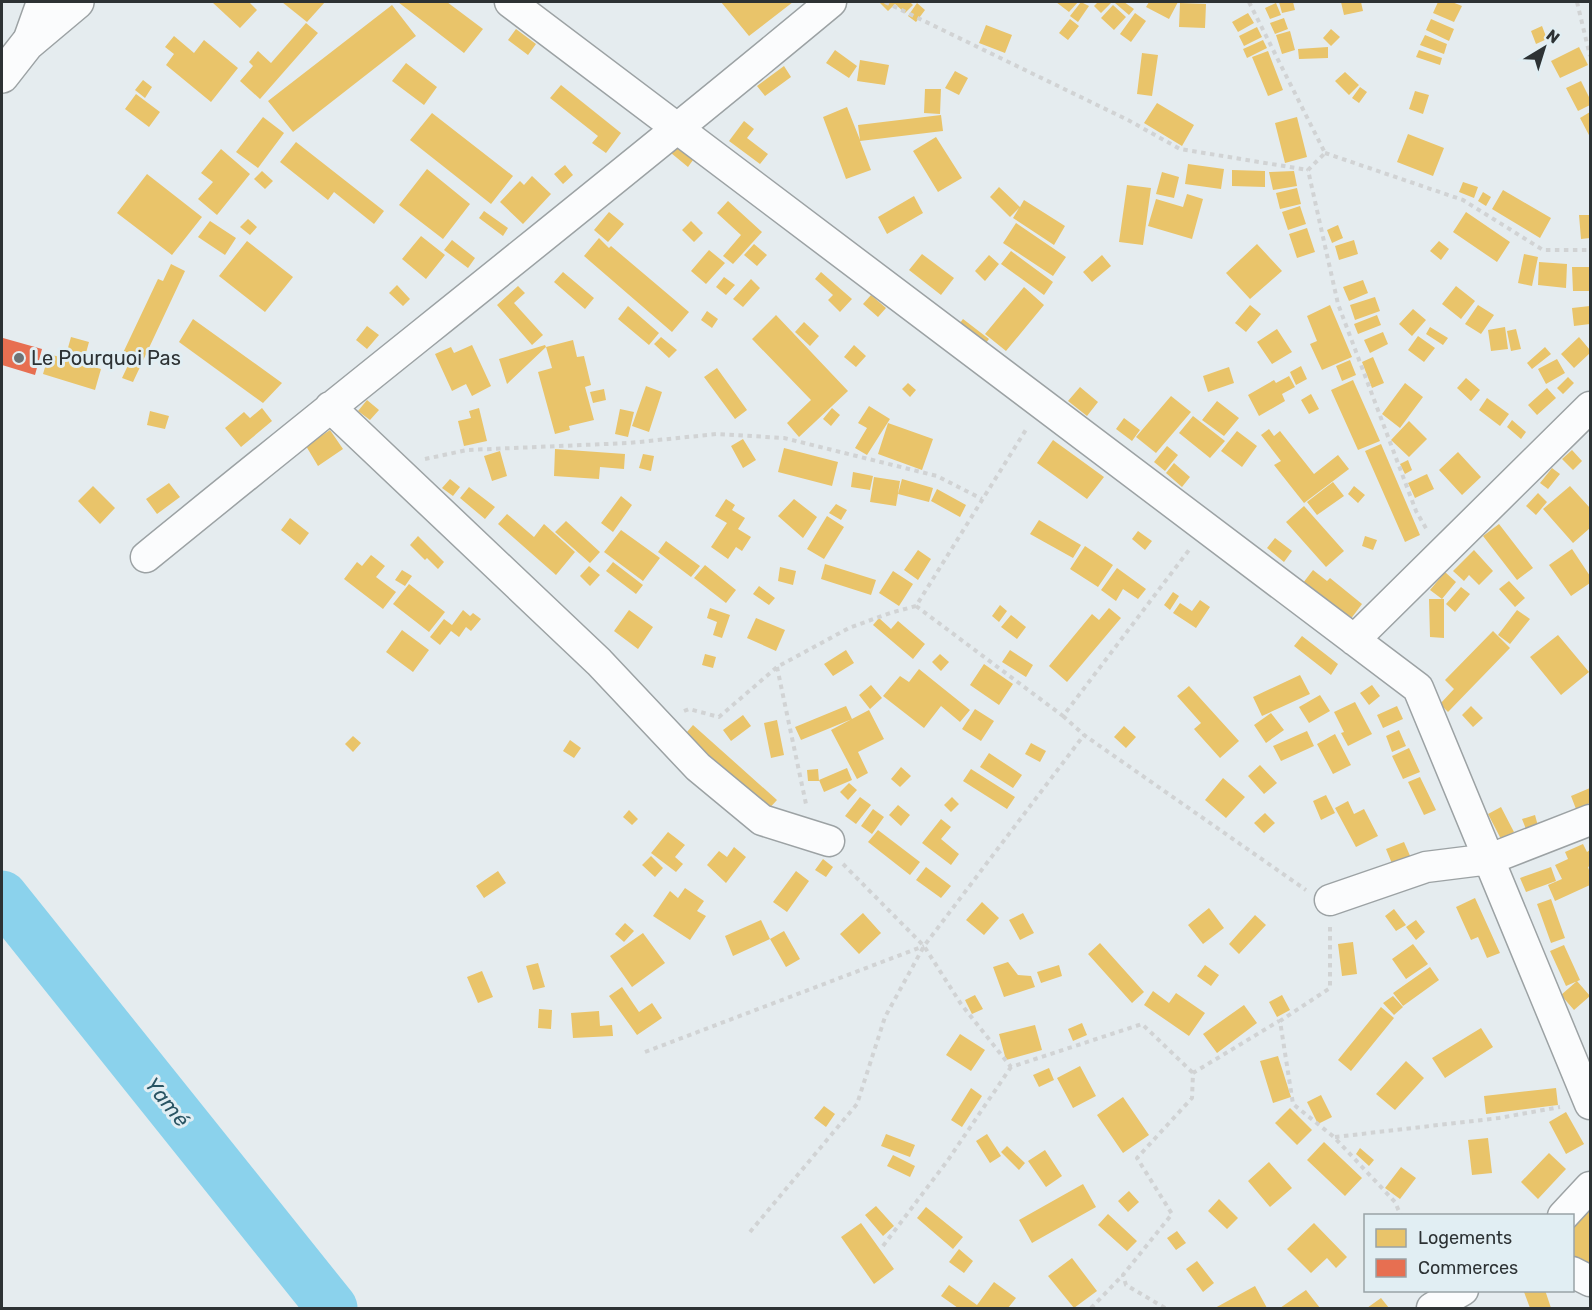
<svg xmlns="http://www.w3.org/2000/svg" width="1592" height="1310" viewBox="0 0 1592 1310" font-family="Rubik,sans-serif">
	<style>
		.homes { fill: #e9c46a }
		.shops { fill: #e76f51 }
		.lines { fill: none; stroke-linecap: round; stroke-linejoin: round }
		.river { stroke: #8bd2ec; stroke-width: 51 }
		.minor-casing { stroke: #9ca2a4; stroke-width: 33 }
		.major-casing { stroke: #9ca2a4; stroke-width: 36 }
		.path { stroke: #d1d3d4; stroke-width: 4; stroke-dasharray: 4.5 4.5; stroke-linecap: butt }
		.minor { stroke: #fbfcfd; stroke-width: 30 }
		.major { stroke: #fbfcfd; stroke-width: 33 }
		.poi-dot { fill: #6d7375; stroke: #e1eef3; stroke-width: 2 }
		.labels { text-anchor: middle; stroke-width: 6; stroke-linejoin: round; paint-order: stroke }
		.poi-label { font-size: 20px; fill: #2d3234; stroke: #e1eef3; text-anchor: start }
		.water-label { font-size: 21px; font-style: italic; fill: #295463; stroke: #e1eef3 }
	</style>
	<rect width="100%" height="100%" fill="#e5ecef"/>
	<path class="homes" d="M 212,2 L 249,2 L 257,10 L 240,28 Z
		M 282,2 L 325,2 L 307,22 Z
		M 398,2 L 447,2 L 483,29 L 464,53 Z
		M 721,2 L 793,2 L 749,36 Z
		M 879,2 L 910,2 L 913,5 L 905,13 L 895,4 L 888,11 Z
		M 1056,2 L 1078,2 L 1069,12 Z
		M 1081,2 L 1089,6 L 1078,22 L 1070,16 Z
		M 1098,2 L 1112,2 L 1101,13 L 1094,6 Z
		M 1117,2 L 1124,2 L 1134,9 L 1129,15 L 1115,3 Z
		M 1149,2 L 1178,2 L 1169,19 L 1146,7 Z
		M 1279,2 L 1293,2 L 1295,10 L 1282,13 Z
		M 1341,2 L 1361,2 L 1363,11 L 1344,15 Z
		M 1438,2 L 1452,2 L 1462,6 L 1454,22 L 1433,13 Z
		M 917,3 L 925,10 L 916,22 L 908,16 Z
		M 1180,3 L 1206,4 L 1205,28 L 1179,27 Z
		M 1276,3 L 1281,15 L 1270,19 L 1265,8 Z
		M 392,5 L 416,36 L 293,132 L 268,101 Z
		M 1113,5 L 1126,17 L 1114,30 L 1101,18 Z
		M 1135,13 L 1146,21 L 1131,42 L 1120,34 Z
		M 1248,13 L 1254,23 L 1238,32 L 1232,22 Z
		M 1284,18 L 1288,29 L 1275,34 L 1270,23 Z
		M 1070,19 L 1079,26 L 1068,40 L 1059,33 Z
		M 1431,19 L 1454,29 L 1449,41 L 1426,30 Z
		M 306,23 L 318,33 L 260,99 L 240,81 L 253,66 L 249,62 L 258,51 L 271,63 Z
		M 986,25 L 1012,35 L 1005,53 L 979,43 Z
		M 1542,26 L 1547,39 L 1536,44 L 1531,31 Z
		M 1257,27 L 1262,37 L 1244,46 L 1239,36 Z
		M 516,29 L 536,44 L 528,55 L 508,40 Z
		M 1331,29 L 1340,37 L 1331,46 L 1323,38 Z
		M 1290,31 L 1295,50 L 1282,54 L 1276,35 Z
		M 1425,35 L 1447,44 L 1444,54 L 1420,45 Z
		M 174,36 L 194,53 L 204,40 L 238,68 L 211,102 L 166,65 L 174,54 L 165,47 Z
		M 1263,40 L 1267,48 L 1247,58 L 1243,49 Z
		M 1328,47 L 1328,58 L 1299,59 L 1298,49 Z
		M 1579,47 L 1588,65 L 1560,78 L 1551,61 Z
		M 835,50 L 857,66 L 849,78 L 826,63 Z
		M 1419,50 L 1442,58 L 1440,65 L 1416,57 Z
		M 1268,51 L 1283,90 L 1268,96 L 1252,57 Z
		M 1142,53 L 1158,55 L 1152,96 L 1137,94 Z
		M 860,60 L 889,65 L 885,85 L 857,81 Z
		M 406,63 L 437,87 L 424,105 L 392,81 Z
		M 784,66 L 791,77 L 765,96 L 757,86 Z
		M 955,71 L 968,78 L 959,95 L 945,88 Z
		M 1345,72 L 1359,85 L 1349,95 L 1335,81 Z
		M 143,80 L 152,87 L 145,98 L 135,90 Z
		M 1581,81 L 1590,99 L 1590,105 L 1578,111 L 1566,88 Z
		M 561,85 L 621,133 L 606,153 L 592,143 L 598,136 L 550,98 Z
		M 1360,87 L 1367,92 L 1359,103 L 1352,98 Z
		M 925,89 L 941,89 L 940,114 L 924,113 Z
		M 1415,91 L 1429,95 L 1423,114 L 1409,109 Z
		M 136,94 L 160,112 L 149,127 L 125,109 Z
		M 1157,103 L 1194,125 L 1182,146 L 1144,123 Z
		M 847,107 L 860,140 L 858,125 L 941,115 L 943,131 L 860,141 L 871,170 L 846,179 L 823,117 Z
		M 1590,112 L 1590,137 L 1580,118 Z
		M 432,113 L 513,176 L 491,204 L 410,140 Z
		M 263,117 L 284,133 L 258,168 L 236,152 Z
		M 1297,117 L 1307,157 L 1285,163 L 1275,123 Z
		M 744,121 L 754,129 L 747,138 L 768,154 L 760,164 L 729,141 Z
		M 1408,134 L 1444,148 L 1433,176 L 1397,162 Z
		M 936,137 L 962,178 L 938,192 L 913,151 Z
		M 296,142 L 384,211 L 374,224 L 334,192 L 328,200 L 280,162 Z
		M 677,147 L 693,160 L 688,167 L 671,153 Z
		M 221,149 L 250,174 L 217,215 L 198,199 L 213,182 L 201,173 Z
		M 1188,164 L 1224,169 L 1221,189 L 1185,184 Z
		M 565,165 L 573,175 L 563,184 L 554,174 Z
		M 427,169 L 470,204 L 443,239 L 399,205 Z
		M 1232,170 L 1265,171 L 1265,187 L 1232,186 Z
		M 262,171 L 273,181 L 265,189 L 254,179 Z
		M 1294,171 L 1297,186 L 1273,190 L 1269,172 Z
		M 1162,172 L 1179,177 L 1174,198 L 1156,194 Z
		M 147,174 L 202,217 L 172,255 L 117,213 Z
		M 532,176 L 551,194 L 523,224 L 500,202 L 520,181 L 524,185 Z
		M 1463,182 L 1478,187 L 1474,198 L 1459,192 Z
		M 1127,185 L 1151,188 L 1143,245 L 1119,242 Z
		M 999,187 L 1020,207 L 1024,200 L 1065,226 L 1054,245 L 1013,218 L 1019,208 L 1010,217 L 990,197 Z
		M 1297,188 L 1301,204 L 1280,209 L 1276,193 Z
		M 1503,190 L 1551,218 L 1540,238 L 1492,209 Z
		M 1483,192 L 1491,197 L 1486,206 L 1478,201 Z
		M 1187,194 L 1203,199 L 1192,239 L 1148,226 L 1156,199 L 1183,207 Z
		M 914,196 L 923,213 L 887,234 L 878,217 Z
		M 728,201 L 762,232 L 733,264 L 723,256 L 741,235 L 717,213 Z
		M 1300,206 L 1306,224 L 1288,230 L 1282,212 Z
		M 484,211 L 508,228 L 503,236 L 479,218 Z
		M 609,212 L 624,224 L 608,242 L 594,230 Z
		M 1466,212 L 1510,242 L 1497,262 L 1453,232 Z
		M 1579,215 L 1590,215 L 1590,238 L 1581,239 Z
		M 248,219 L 257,227 L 250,235 L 240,227 Z
		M 210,221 L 236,238 L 225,255 L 198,237 Z
		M 691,221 L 703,233 L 694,242 L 682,230 Z
		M 1016,223 L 1066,257 L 1053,276 L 1003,243 Z
		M 1338,225 L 1343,238 L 1332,243 L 1327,230 Z
		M 1307,228 L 1315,252 L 1297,258 L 1289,234 Z
		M 421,236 L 445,255 L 426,279 L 402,259 Z
		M 599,238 L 609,248 L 611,246 L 689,312 L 672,332 L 584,256 Z
		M 452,240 L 475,258 L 468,268 L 444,250 Z
		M 1354,240 L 1358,254 L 1339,260 L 1335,246 Z
		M 247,241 L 293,277 L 265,312 L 219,276 Z
		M 1439,241 L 1449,249 L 1441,260 L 1430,251 Z
		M 754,244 L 767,255 L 757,266 L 744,255 Z
		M 1257,244 L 1282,271 L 1250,299 L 1226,273 Z
		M 709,250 L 725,263 L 706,284 L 691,271 Z
		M 1011,251 L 1053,282 L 1044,295 L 1001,264 Z
		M 922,254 L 954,278 L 941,295 L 909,270 Z
		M 1524,254 L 1538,257 L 1532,286 L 1518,283 Z
		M 989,255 L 999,264 L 985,281 L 975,271 Z
		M 1102,255 L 1111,266 L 1092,282 L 1083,272 Z
		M 1539,262 L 1567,264 L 1566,288 L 1538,285 Z
		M 171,264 L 185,271 L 133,382 L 122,378 L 131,359 L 122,355 L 158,279 L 163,281 Z
		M 1572,267 L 1590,267 L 1590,291 L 1573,291 Z
		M 563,272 L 594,298 L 585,309 L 554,282 Z
		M 821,272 L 852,299 L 840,312 L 828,300 L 833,295 L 815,279 Z
		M 724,277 L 735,285 L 726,295 L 716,287 Z
		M 751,279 L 760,288 L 743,307 L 733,299 Z
		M 1363,280 L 1368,293 L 1349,301 L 1343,287 Z
		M 397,285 L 410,299 L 403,306 L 389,293 Z
		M 518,286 L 525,293 L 514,303 L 543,335 L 532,345 L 497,305 Z
		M 1456,286 L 1475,301 L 1461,319 L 1442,304 Z
		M 1024,287 L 1044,305 L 1006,351 L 985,334 Z
		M 871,295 L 886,308 L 878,317 L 863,304 Z
		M 1375,297 L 1380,311 L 1355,320 L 1350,305 Z
		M 1250,305 L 1261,314 L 1246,332 L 1235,323 Z
		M 1330,305 L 1352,357 L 1322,370 L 1310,344 L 1317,341 L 1307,316 Z
		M 1478,305 L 1494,315 L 1481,334 L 1465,324 Z
		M 628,306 L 659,333 L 649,345 L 618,319 Z
		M 1590,306 L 1590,324 L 1574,326 L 1572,308 Z
		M 1413,309 L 1426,320 L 1412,336 L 1399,324 Z
		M 707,311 L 718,319 L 712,328 L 701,320 Z
		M 776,315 L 848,391 L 799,437 L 787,423 L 811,400 L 752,339 Z
		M 1377,315 L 1381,325 L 1358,334 L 1354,324 Z
		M 193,319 L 282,383 L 263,403 L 179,342 Z
		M 963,319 L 989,339 L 978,353 L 952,333 Z
		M 804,322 L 819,336 L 810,346 L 795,332 Z
		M 367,326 L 379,335 L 367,349 L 356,340 Z
		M 1430,327 L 1448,338 L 1443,345 L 1426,334 Z
		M 1505,327 L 1508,349 L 1491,351 L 1488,330 Z
		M 1277,329 L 1292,352 L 1272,364 L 1257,342 Z
		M 1516,329 L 1521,349 L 1511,351 L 1507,331 Z
		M 1383,332 L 1388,344 L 1370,353 L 1364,340 Z
		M 1418,336 L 1435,348 L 1424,362 L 1408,350 Z
		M 71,337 L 89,342 L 84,360 L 66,355 Z
		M 661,337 L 677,350 L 669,358 L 654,344 Z
		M 1579,337 L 1590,350 L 1590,353 L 1574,368 L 1561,354 Z
		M 573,340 L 577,357 L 584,356 L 591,385 L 585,387 L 594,420 L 569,426 L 570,430 L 555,434 L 538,372 L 552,368 L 546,347 Z
		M 472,345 L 491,386 L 472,396 L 466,384 L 452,391 L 435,354 L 451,347 L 454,353 Z
		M 545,345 L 546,347 L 507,384 L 499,359 Z
		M 854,345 L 866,356 L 856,367 L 844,357 Z
		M 1545,347 L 1551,354 L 1532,369 L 1527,363 Z
		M 49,354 L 101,369 L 95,390 L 43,374 Z
		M 1373,357 L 1384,383 L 1372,388 L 1362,362 Z
		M 1557,359 L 1565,373 L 1546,384 L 1538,369 Z
		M 1350,360 L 1356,375 L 1342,381 L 1336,366 Z
		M 1301,366 L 1307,379 L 1296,385 L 1290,372 Z
		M 1229,367 L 1234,383 L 1208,392 L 1203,376 Z
		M 717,368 L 747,410 L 735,419 L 704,377 Z
		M 1289,376 L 1295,387 L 1282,394 L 1285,401 L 1259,416 L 1248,395 L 1274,380 L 1276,383 Z
		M 1568,377 L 1574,383 L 1563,394 L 1557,388 Z
		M 1466,378 L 1480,390 L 1471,401 L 1457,388 Z
		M 1353,380 L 1380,441 L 1358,450 L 1331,390 Z
		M 908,383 L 916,390 L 910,397 L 902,389 Z
		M 1405,383 L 1423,397 L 1400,428 L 1382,414 Z
		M 646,386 L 662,392 L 649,432 L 632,426 Z
		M 1080,387 L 1098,402 L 1087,416 L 1068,401 Z
		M 1547,388 L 1556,398 L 1537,415 L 1528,405 Z
		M 604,389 L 606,400 L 593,403 L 590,392 Z
		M 1311,394 L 1319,409 L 1309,414 L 1301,400 Z
		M 1171,396 L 1191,412 L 1156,453 L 1136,437 Z
		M 1487,398 L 1509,414 L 1500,426 L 1479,410 Z
		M 367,400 L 379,410 L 370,420 L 358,411 Z
		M 1217,401 L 1239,418 L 1224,436 L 1202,420 Z
		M 869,406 L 890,419 L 867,455 L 855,448 L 867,428 L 858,423 Z
		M 262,408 L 272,421 L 241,447 L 225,428 L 244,412 L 250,418 Z
		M 479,408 L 487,441 L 464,446 L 458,421 L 471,418 L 469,411 Z
		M 832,408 L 840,415 L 831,426 L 823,419 Z
		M 620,409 L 634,412 L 628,437 L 615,434 Z
		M 150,411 L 169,416 L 165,429 L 147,425 Z
		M 1193,416 L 1225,441 L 1210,458 L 1179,433 Z
		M 1124,418 L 1140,430 L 1132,441 L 1116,429 Z
		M 1512,420 L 1526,432 L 1521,439 L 1507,427 Z
		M 1409,421 L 1427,439 L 1409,457 L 1391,440 Z
		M 888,423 L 933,439 L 922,470 L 878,454 Z
		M 1269,429 L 1274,436 L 1280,431 L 1314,474 L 1338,455 L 1349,469 L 1304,503 L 1274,465 L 1281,461 L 1261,435 Z
		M 330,430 L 343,449 L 318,466 L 306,446 Z
		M 1237,431 L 1257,446 L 1242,467 L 1221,451 Z
		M 743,439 L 756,460 L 743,468 L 731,446 Z
		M 1053,440 L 1104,477 L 1087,499 L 1037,463 Z
		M 1381,444 L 1420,535 L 1405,542 L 1365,451 Z
		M 1167,446 L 1178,455 L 1165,471 L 1154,462 Z
		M 784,448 L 838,462 L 832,486 L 778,472 Z
		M 555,449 L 625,454 L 624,469 L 600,467 L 599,479 L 554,476 Z
		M 1572,450 L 1582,461 L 1573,470 L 1562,459 Z
		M 500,451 L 507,476 L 492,481 L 484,456 Z
		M 1458,452 L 1481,477 L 1462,495 L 1439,470 Z
		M 643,454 L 654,456 L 651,471 L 639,468 Z
		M 1408,460 L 1412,470 L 1405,474 L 1400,464 Z
		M 1174,463 L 1190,477 L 1182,487 L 1166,473 Z
		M 1552,468 L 1560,474 L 1548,489 L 1540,483 Z
		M 853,472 L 873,476 L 870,490 L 851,487 Z
		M 1427,474 L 1434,489 L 1415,498 L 1408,483 Z
		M 874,477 L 900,481 L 896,506 L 870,502 Z
		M 450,479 L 460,487 L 453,496 L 442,488 Z
		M 902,479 L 933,488 L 929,502 L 898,494 Z
		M 1333,482 L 1344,496 L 1317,515 L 1307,502 Z
		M 169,483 L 180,497 L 157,514 L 146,499 Z
		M 93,486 L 115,508 L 100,524 L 78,501 Z
		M 1354,486 L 1365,495 L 1358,503 L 1348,494 Z
		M 1570,486 L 1590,508 L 1590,528 L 1573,543 L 1543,509 Z
		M 469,487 L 495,507 L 485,519 L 460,498 Z
		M 937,489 L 966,505 L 960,517 L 931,501 Z
		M 1538,493 L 1547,502 L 1536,515 L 1526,506 Z
		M 621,496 L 632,505 L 613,532 L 601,523 Z
		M 726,499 L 735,505 L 732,510 L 745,518 L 738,529 L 751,537 L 742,551 L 736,547 L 728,559 L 711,547 L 727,523 L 715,516 Z
		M 794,499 L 817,517 L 803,538 L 778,516 Z
		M 836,504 L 847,510 L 841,520 L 829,513 Z
		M 1304,506 L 1344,551 L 1326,567 L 1286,522 Z
		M 507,514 L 534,537 L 544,524 L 575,552 L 556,575 L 498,524 Z
		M 827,516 L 844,527 L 824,559 L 807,549 Z
		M 290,518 L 309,533 L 300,545 L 281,530 Z
		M 1039,520 L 1081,545 L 1073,558 L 1030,534 Z
		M 566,521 L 600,552 L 590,563 L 555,532 Z
		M 1499,524 L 1533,568 L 1517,580 L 1483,536 Z
		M 621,530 L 660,558 L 643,581 L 604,552 Z
		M 1138,531 L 1152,541 L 1145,550 L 1132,539 Z
		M 418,536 L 444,562 L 438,569 L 427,558 L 425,560 L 410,545 Z
		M 1365,536 L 1377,540 L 1373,550 L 1362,546 Z
		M 1275,538 L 1292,551 L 1284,562 L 1267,548 Z
		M 666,541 L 700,566 L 691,577 L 658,552 Z
		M 1085,546 L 1113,565 L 1098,587 L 1070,569 Z
		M 1572,549 L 1590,576 L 1590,583 L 1571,596 L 1549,565 Z
		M 918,550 L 931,559 L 918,580 L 904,570 Z
		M 1474,550 L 1493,571 L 1479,585 L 1469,575 L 1464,581 L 1453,571 Z
		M 371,555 L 385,566 L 376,577 L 396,592 L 383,609 L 344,579 L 357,562 L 362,566 Z
		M 613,562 L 643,585 L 636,594 L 606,571 Z
		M 825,564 L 876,580 L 871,595 L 821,579 Z
		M 705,565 L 736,590 L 726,603 L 694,578 Z
		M 589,566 L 600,575 L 590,586 L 580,576 Z
		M 780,567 L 796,571 L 793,585 L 778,581 Z
		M 1117,568 L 1146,589 L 1138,599 L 1123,589 L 1116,601 L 1101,590 Z
		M 402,570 L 412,576 L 405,586 L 395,580 Z
		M 1313,570 L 1327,581 L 1330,578 L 1362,604 L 1350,620 L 1303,583 Z
		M 893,571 L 913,584 L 899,606 L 879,593 Z
		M 1445,572 L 1456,582 L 1442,599 L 1430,590 Z
		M 1509,581 L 1525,598 L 1515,607 L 1499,589 Z
		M 409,584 L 445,612 L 429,632 L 393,604 Z
		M 759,586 L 775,598 L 769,605 L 753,594 Z
		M 1461,587 L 1470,594 L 1455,612 L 1446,604 Z
		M 1173,592 L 1179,596 L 1170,610 L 1164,605 Z
		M 1429,599 L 1444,599 L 1444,638 L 1430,637 Z
		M 1200,600 L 1210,607 L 1196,628 L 1173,613 L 1180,603 L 1192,611 Z
		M 1000,605 L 1007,611 L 999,622 L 992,616 Z
		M 710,608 L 730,615 L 722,638 L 713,635 L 717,622 L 707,618 Z
		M 1109,608 L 1121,618 L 1067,682 L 1049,666 L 1092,614 L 1099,620 Z
		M 463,610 L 470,616 L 473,613 L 481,619 L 471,631 L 466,627 L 459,637 L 451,631 L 440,645 L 430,637 L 444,619 L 452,625 Z
		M 629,610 L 653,627 L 638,649 L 614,631 Z
		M 1517,610 L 1530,619 L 1510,644 L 1498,635 Z
		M 1011,615 L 1026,627 L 1017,639 L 1001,627 Z
		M 756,618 L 785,630 L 776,651 L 747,638 Z
		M 879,618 L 891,629 L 898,621 L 925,644 L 913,659 L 873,625 Z
		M 402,630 L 429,650 L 413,672 L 386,652 Z
		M 1493,631 L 1510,648 L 1448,712 L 1440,704 L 1454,689 L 1445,680 Z
		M 1558,635 L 1589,672 L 1561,695 L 1530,657 Z
		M 1302,636 L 1338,664 L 1331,675 L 1294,646 Z
		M 846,650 L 854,663 L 833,676 L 824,664 Z
		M 1010,650 L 1033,665 L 1026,677 L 1002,662 Z
		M 705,654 L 716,657 L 713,668 L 702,665 Z
		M 940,654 L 949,662 L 941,671 L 932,662 Z
		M 984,664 L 1013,684 L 999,705 L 970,685 Z
		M 919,669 L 970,710 L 960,722 L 941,706 L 924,728 L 883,696 L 900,676 L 909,682 Z
		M 1300,675 L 1310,694 L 1262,716 L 1253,697 Z
		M 871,685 L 882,698 L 870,709 L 859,695 Z
		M 1372,685 L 1380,696 L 1369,705 L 1360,693 Z
		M 1189,686 L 1239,741 L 1220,758 L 1194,729 L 1201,723 L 1177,696 Z
		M 1320,695 L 1330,711 L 1309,723 L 1299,707 Z
		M 1355,702 L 1372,734 L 1348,746 L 1341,733 L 1344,732 L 1334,712 Z
		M 846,706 L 852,719 L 801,740 L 795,727 Z
		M 1397,706 L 1403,719 L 1383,728 L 1377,715 Z
		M 1471,706 L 1483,718 L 1473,727 L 1462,715 Z
		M 975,709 L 994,721 L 981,741 L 962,729 Z
		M 869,710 L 884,739 L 858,752 L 868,773 L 857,779 L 831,730 Z
		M 1271,713 L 1284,730 L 1266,743 L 1254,725 Z
		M 743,715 L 751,726 L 731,741 L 723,730 Z
		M 777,720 L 784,755 L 771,758 L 764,723 Z
		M 693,725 L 777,800 L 765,813 L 681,739 Z
		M 1124,726 L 1136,737 L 1126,748 L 1114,737 Z
		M 1399,730 L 1406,746 L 1392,752 L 1386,736 Z
		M 1307,731 L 1314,746 L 1281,761 L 1273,746 Z
		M 1335,734 L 1351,765 L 1333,774 L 1317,744 Z
		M 353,736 L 361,743 L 353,752 L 345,744 Z
		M 570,740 L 581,748 L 574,758 L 563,751 Z
		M 1031,743 L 1046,751 L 1040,762 L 1025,754 Z
		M 1409,748 L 1420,772 L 1403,779 L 1392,756 Z
		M 989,753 L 1022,775 L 1013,788 L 980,767 Z
		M 1260,765 L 1277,783 L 1264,794 L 1248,776 Z
		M 901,767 L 911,776 L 900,787 L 891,779 Z
		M 847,768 L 852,780 L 824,792 L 819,780 Z
		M 818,769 L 819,781 L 808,781 L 807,770 Z
		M 971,769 L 1015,797 L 1007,809 L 963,781 Z
		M 1420,777 L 1436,810 L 1424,815 L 1408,782 Z
		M 1223,778 L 1245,797 L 1226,818 L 1205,800 Z
		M 849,783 L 857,790 L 848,800 L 840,792 Z
		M 1590,788 L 1590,803 L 1576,809 L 1571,796 Z
		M 1326,795 L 1335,813 L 1321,820 L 1313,801 Z
		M 860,797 L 871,805 L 856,824 L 845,816 Z
		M 952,797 L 959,804 L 951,812 L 944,805 Z
		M 1348,801 L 1354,814 L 1364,809 L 1378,836 L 1356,847 L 1335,808 Z
		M 898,805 L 910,815 L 901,826 L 889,815 Z
		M 1501,807 L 1514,832 L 1501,839 L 1488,814 Z
		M 873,809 L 884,817 L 872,834 L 861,826 Z
		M 629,810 L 638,819 L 632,825 L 623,817 Z
		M 1265,813 L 1275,823 L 1264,833 L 1254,823 Z
		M 1535,815 L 1538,826 L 1526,829 L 1522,819 Z
		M 941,819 L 951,827 L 941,839 L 959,854 L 951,865 L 922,843 Z
		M 878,830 L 920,862 L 910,875 L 868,842 Z
		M 668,832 L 685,845 L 675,857 L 683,864 L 676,872 L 651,853 Z
		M 1404,842 L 1411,858 L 1393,866 L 1386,849 Z
		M 1583,844 L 1587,852 L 1590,850 L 1590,866 L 1588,867 L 1590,873 L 1590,885 L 1555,901 L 1548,885 L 1562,879 L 1555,865 L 1568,859 L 1565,852 Z
		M 734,847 L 746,857 L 726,883 L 707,865 L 719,851 L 727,857 Z
		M 651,856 L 663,868 L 655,877 L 642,865 Z
		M 823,859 L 833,867 L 826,877 L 815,870 Z
		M 926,867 L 951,886 L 941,898 L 916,880 Z
		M 1551,867 L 1556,881 L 1526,892 L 1520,878 Z
		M 498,871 L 506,883 L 484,898 L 476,886 Z
		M 796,871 L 809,881 L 787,912 L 773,902 Z
		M 685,888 L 704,901 L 697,911 L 706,916 L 690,940 L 653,916 L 670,891 L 678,898 Z
		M 1475,898 L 1500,953 L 1487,958 L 1478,937 L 1471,940 L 1456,907 Z
		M 1551,899 L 1565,938 L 1551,943 L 1537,904 Z
		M 982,902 L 999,918 L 984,935 L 966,920 Z
		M 1209,908 L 1224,928 L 1203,944 L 1188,925 Z
		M 1394,909 L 1406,925 L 1396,931 L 1385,916 Z
		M 863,913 L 881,933 L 859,954 L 840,934 Z
		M 1023,913 L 1034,933 L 1020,940 L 1009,920 Z
		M 1255,915 L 1266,925 L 1239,954 L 1229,944 Z
		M 761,920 L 770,939 L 733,956 L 725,936 Z
		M 1416,920 L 1425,932 L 1416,940 L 1406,927 Z
		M 625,923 L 634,931 L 624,942 L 615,934 Z
		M 784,931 L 800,959 L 786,967 L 770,939 Z
		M 643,933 L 665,963 L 632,987 L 610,956 Z
		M 1353,942 L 1357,974 L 1342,976 L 1338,944 Z
		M 1100,943 L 1144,992 L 1132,1003 L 1088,954 Z
		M 1413,944 L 1428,964 L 1406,979 L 1392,959 Z
		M 1564,945 L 1580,980 L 1566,986 L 1550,951 Z
		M 1008,962 L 1018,975 L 1031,976 L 1035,987 L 1004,997 L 993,967 Z
		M 538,963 L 545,987 L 533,990 L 526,966 Z
		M 1059,965 L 1062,976 L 1041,983 L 1037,972 Z
		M 1205,965 L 1219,975 L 1211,986 L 1197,976 Z
		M 1430,967 L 1439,980 L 1403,1006 L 1393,993 Z
		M 482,971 L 493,997 L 478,1003 L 467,977 Z
		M 1577,981 L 1590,996 L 1574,1010 L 1561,995 Z
		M 622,987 L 639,1012 L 652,1003 L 662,1018 L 637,1035 L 609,996 Z
		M 1153,991 L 1169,1003 L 1176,993 L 1205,1013 L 1189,1036 L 1144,1005 Z
		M 975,995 L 983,1009 L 972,1014 L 965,1000 Z
		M 1282,995 L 1290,1010 L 1277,1017 L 1269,1002 Z
		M 1393,996 L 1403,1007 L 1394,1015 L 1383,1003 Z
		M 1244,1005 L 1257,1023 L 1217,1053 L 1203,1034 Z
		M 1381,1007 L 1394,1018 L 1351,1071 L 1338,1060 Z
		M 539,1009 L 552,1010 L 551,1029 L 538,1028 Z
		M 599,1011 L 600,1026 L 612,1025 L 613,1036 L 573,1038 L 571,1013 Z
		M 1082,1023 L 1087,1035 L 1073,1041 L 1068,1029 Z
		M 1035,1025 L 1042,1050 L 1006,1060 L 999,1034 Z
		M 1481,1028 L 1493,1047 L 1445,1078 L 1432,1058 Z
		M 960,1034 L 985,1050 L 971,1071 L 946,1055 Z
		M 1278,1056 L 1291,1097 L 1273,1103 L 1260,1061 Z
		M 1406,1061 L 1424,1078 L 1395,1110 L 1376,1094 Z
		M 1080,1066 L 1096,1096 L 1073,1108 L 1057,1078 Z
		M 1049,1068 L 1054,1080 L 1039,1087 L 1033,1075 Z
		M 971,1088 L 982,1096 L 962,1127 L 951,1120 Z
		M 1556,1088 L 1558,1105 L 1486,1114 L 1484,1096 Z
		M 1321,1095 L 1332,1117 L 1318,1124 L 1307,1102 Z
		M 1123,1097 L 1149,1135 L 1123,1153 L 1097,1115 Z
		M 824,1106 L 835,1114 L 826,1127 L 814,1118 Z
		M 1290,1108 L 1312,1130 L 1297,1145 L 1275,1123 Z
		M 1566,1112 L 1584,1144 L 1566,1154 L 1549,1122 Z
		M 886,1134 L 915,1145 L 910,1157 L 881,1146 Z
		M 987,1134 L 1001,1156 L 990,1163 L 976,1141 Z
		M 1488,1138 L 1492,1173 L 1472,1175 L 1468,1140 Z
		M 1324,1142 L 1362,1178 L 1345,1196 L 1307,1160 Z
		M 1007,1146 L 1025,1163 L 1019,1170 L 1001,1152 Z
		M 1360,1148 L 1374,1160 L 1369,1166 L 1356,1154 Z
		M 1045,1150 L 1062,1176 L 1046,1187 L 1028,1161 Z
		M 1549,1153 L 1566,1169 L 1538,1199 L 1521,1182 Z
		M 893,1155 L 915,1166 L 910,1177 L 887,1166 Z
		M 1269,1162 L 1292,1188 L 1270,1207 L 1248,1181 Z
		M 1401,1167 L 1416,1178 L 1400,1199 L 1385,1188 Z
		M 1083,1184 L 1096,1207 L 1032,1243 L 1019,1220 Z
		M 1129,1191 L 1139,1202 L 1128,1212 L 1118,1201 Z
		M 1219,1199 L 1238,1218 L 1227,1229 L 1208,1211 Z
		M 876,1206 L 894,1226 L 883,1236 L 865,1215 Z
		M 926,1207 L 963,1237 L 953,1249 L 917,1218 Z
		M 1590,1208 L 1590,1272 L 1572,1268 L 1572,1226 Z
		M 1108,1214 L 1137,1241 L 1127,1251 L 1098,1225 Z
		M 861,1223 L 894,1269 L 874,1284 L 841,1237 Z
		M 1314,1223 L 1347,1257 L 1336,1268 L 1327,1258 L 1311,1273 L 1287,1249 Z
		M 1177,1231 L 1186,1243 L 1176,1250 L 1167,1238 Z
		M 959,1249 L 973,1261 L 964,1273 L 949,1262 Z
		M 1072,1258 L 1097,1291 L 1074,1308 L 1048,1276 Z
		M 1197,1261 L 1214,1283 L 1203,1292 L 1186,1269 Z
		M 994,1282 L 1016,1298 L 1008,1308 L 958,1308 L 941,1296 L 949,1285 L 977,1305 Z
		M 1255,1286 L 1267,1308 L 1215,1308 Z
		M 1306,1290 L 1320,1308 L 1280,1308 Z
		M 1527,1290 L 1545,1290 L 1551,1308 L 1530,1308 L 1524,1292 Z
		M 1381,1298 L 1389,1308 L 1367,1308 Z"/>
	<path class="shops" d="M 3,338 L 42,349 L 35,375 L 2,365 Z"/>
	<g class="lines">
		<path class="river" d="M 2,896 L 332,1308"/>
		<g class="minor-casing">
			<path id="minor" d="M 510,2 L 1418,688 L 1590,1104
				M 27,44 L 42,2
				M 330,407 L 599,662 L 698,767 L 762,820 L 829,841
				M 146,557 C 374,371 605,190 831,2
				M 1354,640 L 1590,407
				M 1330,900 L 1426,867 L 1490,859 L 1590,820
				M 1563,1216 L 1590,1187
				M 1572,1272 L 1590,1281
				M 1432,1308 L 1463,1290"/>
		</g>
		<g class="major-casing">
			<path id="major" d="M 2,76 L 27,44 L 77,2"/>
		</g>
		<path class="path" d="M 885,2 L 1128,120 L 1180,149 L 1308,170
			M 1249,2 L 1325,153 L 1308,170 L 1338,304 L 1416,511 L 1427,530
			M 1577,2 L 1590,56
			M 1325,153 L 1463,200 L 1543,250 L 1590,250
			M 425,459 L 467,450 L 629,443 L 717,434 L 784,438 L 937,476 L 982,499
			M 916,606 L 1063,716 L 1189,550
			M 777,667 L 806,804
			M 684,711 L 689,709 L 719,717 L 777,667 L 849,628 L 890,613 L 916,606 L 1027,428
			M 1063,716 L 1084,735 L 1306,890
			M 843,864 L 924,946 L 961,1004 L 1011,1067 L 1142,1024 L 1193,1073
			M 1330,927 L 1330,988 L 1280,1021 L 1293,1104 L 1334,1137 L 1395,1202 L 1401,1216
			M 645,1052 L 924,946
			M 1335,1137 L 1499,1118 L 1560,1107
			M 750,1232 L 857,1104 L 885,1017 L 924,946 L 1084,735
			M 883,1246 L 948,1160 L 1011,1067
			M 1091,1308 L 1123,1275
			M 1165,1308 L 1126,1285 L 1123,1275 L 1172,1214 L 1137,1158 L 1192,1098 L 1193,1073 L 1279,1021"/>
		<use href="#minor" class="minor"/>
		<use href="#major" class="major"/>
	</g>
	<circle class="poi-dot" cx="19" cy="358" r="6"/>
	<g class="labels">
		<g class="poi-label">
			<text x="31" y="365">Le Pourquoi Pas</text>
		</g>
		<g class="water-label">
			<text transform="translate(167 1102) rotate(51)" y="7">Yamé</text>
		</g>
	</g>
	<rect width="1592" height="1310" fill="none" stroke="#2d3234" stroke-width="6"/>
	<rect x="1364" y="1214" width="210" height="78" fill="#e1eef3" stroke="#99a3a7" stroke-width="1.5"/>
	<rect x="1376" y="1229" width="30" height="18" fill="#e9c46a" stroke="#99a3a7" stroke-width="1.5"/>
	<text x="1418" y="1244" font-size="18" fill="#2d3234">Logements</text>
	<rect x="1376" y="1259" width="30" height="18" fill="#e76f51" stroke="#99a3a7" stroke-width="1.5"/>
	<text x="1418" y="1274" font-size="18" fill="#2d3234">Commerces</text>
	<g transform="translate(1544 48) rotate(38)" stroke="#e1eef3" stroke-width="4.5" paint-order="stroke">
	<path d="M0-4.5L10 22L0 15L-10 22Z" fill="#2d3234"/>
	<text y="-9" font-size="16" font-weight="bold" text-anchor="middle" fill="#2d3234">N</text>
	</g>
</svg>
